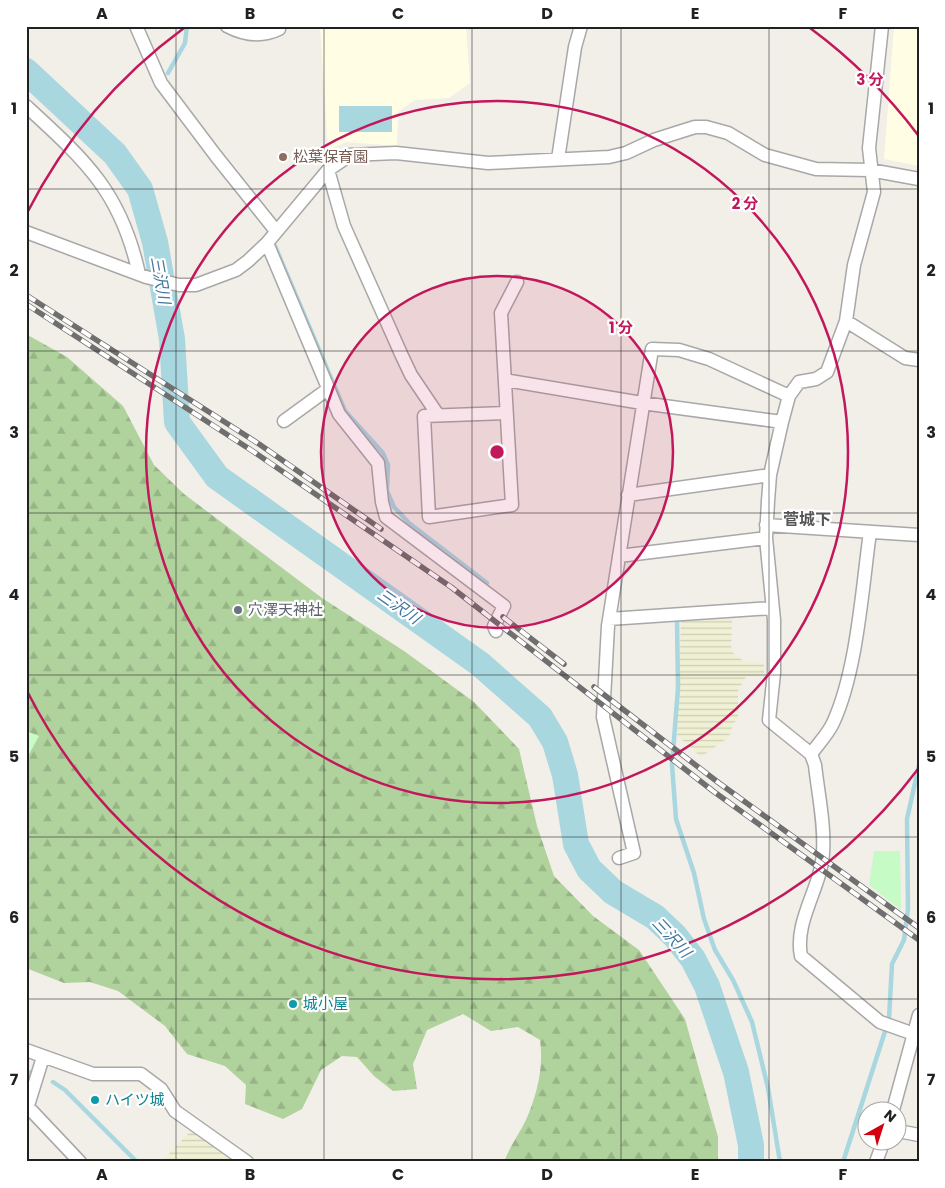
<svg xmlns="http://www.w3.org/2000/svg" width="945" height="1188" viewBox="0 0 945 1188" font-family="Poppins,'Noto Sans JP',sans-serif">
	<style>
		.education { fill: #fffde4 }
		.farmland { fill: url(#farmland-rules) }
		.forest { fill: url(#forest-firs) }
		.park { fill: #c6fbc6 }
		.water { fill: #a8d7e0 }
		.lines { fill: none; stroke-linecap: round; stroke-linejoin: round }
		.stream { stroke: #a8d7e0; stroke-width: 4.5 }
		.river { stroke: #a8d7e0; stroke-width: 26 }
		.street-casing { stroke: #a8a8a8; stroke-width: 15 }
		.street { stroke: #fff; stroke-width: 12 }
		.rail-casing { stroke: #6f6f6f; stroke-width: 5.5 }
		.rail { stroke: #fff; stroke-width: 4; stroke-dasharray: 11; stroke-linecap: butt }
		.grid { fill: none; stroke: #212121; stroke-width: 1; stroke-opacity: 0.55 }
		.ring { fill: none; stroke: #c2185b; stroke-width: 2.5 }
		.education-dot { fill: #8d6e63; stroke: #fff; stroke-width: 2 }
		.worship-dot { fill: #6b7280; stroke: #fff; stroke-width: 2 }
		.culture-dot { fill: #0f9aa8; stroke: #fff; stroke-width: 2 }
		.labels { text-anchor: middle; stroke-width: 4.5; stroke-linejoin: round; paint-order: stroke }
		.education-label { font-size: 15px; fill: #785e54; stroke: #fff; text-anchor: start }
		.worship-label { font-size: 15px; fill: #5b616d; stroke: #fff; text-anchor: start }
		.culture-label { font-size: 15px; fill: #0d838f; stroke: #fff; text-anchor: start }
		.water-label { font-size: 16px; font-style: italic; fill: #42769c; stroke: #fff }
		.neighbourhood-label { font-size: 16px; font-weight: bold; fill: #545454; stroke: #fff }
		.centre { fill: #c2185b; stroke: #fff; stroke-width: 2.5 }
		.ring-label { font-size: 15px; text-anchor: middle; font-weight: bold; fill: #c2185b; stroke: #fff; stroke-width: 4.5; stroke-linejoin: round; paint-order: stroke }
		.neatline { fill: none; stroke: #212121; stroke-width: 2 }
		.grid-label { font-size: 16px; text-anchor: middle; font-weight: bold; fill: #212121 }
	</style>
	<defs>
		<pattern id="farmland-rules" width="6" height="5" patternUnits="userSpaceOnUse" patternTransform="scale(1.25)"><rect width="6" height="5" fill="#f0f0d4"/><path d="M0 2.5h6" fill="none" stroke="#ceceb6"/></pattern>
		<pattern id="forest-firs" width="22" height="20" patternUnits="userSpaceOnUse" patternTransform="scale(1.25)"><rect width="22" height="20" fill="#b0d29c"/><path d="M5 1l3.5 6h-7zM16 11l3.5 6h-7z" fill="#97b486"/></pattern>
	</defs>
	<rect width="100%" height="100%" fill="#f2eee8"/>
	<path class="education" d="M 320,26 L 466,26 L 470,83 L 449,98 L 415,100 L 398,112 L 397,146 L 346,142 L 328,150 Z
		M 894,26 L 919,26 L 919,166 L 884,159 Z"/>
	<path class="farmland" d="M 732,619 L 731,651 L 743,661 L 764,664 L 764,676 L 749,675 L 744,679 L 738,691 L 738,719 L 733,724 L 729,737 L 701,757 L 677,735 L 681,621 Z
		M 192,1130 L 241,1162 L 161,1162 Z"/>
	<path class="forest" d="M 26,334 L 67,357 L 123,406 L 154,465 L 184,494 L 322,598 L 404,651 L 474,702 L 519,749 L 537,826 L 554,876 L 593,916 L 639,950 L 685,1019 L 718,1137 L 718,1162 L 504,1162 C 510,1146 519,1134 526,1120 C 537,1095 544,1067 540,1040 L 518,1027 L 491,1031 L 463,1014 L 427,1030 L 413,1064 L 417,1089 L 393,1091 L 374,1076 L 357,1057 L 342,1056 L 321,1070 L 302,1109 L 283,1119 L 245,1104 L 246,1085 L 225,1066 L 187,1054 L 165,1026 L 118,991 L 90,982 L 64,983 L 26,968 Z"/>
	<path class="park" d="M 26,731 L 39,736 L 26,760 Z
		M 874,851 L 900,851 L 901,910 L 869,885 Z"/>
	<path class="water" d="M 339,106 L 392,106 L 392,132 L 339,132 Z"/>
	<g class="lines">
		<path class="stream" d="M 168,73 L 185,43 L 187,26
			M 275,246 L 345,411 L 383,453 L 388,465 L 387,491 L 394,507 L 409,523 L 487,583
			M 677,620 L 678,688 L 672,765 L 676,819 L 694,873 L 704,919 L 715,950 L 733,980 L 752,1022 L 768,1088 L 780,1162
			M 26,1081 L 31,1072
			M 53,1082 L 65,1090 L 137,1162
			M 843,1162 L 889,1019 L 892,964 L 904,940 L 908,909 L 907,819 L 919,765"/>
		<path class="river" d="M 26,71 L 115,154 L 140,189 L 155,242 L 172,339 L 177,422 L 217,477 L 480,664 L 540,717 L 555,742 L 565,775 L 576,844 L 589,869 L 613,892 L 655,917 L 675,936 L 693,959 L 707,986 L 736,1072 L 751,1145 L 751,1162"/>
		<g class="street-casing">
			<path id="street" d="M 136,26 L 161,83 L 216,156 L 276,231
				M 227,26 C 244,35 262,37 279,29 L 279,26
				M 882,26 L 869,148 L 874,192 L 854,265 L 846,321 L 827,372 L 816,379 L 799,382 L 789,396 L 782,422 L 770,475 L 768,501 L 766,538 L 774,620 L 774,673 L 769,720 L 811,754 L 815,765 C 818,793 825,824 823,853 C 821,888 794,921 801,956 L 880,1022 L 914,1034
				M 26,106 C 86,161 121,192 139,274
				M 558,159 L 575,47 L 581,26
				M 328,170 L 344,226 L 402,356 L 411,375 L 438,415
				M 26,232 L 146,277 L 179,285 L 196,285 L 236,270 L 248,261 L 267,243 L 328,170 L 350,155 L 396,153 L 488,163 L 609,157 L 626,153 L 654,140 L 679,132 L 695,127 L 706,127 L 728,133 L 765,155 L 816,169 L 870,170 L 919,179
				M 267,243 L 339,414 L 378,463 L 382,502 L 386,517 L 504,606 L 494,626 L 496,631
				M 846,321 L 905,358 L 919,360
				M 505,380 L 642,403 L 782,422
				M 506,413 L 424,416 L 429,517 L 512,505 L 501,313 L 517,282
				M 284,421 L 328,389
				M 628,495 L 770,475
				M 766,525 L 919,535
				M 619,556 L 766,538
				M 609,619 L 772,608
				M 811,754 C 818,744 828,734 833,723 C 857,671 862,590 870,532
				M 619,858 L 634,853 L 603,717 L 608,626 L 652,349 L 679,350 L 709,359 L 789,396
				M 26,1050 L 93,1074 L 141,1074 L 161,1089 L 175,1111 L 247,1162
				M 28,1107 L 80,1162
				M 893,1110 L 919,1015
				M 26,1112 L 43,1057
				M 898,1131 L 919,1135
				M 876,1162 L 884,1140"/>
		</g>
		<use href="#street" class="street"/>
		<g class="rail-casing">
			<path id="rail" d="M 26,295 L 259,444 L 381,529
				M 26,304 L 254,452 L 451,587 L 713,791 L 919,940
				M 503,617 L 564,664
				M 594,687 L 719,783 L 919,928"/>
		</g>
		<use href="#rail" class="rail"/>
	</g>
	<path class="grid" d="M 176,26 L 176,1162M 324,26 L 324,1162M 472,26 L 472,1162M 621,26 L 621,1162M 769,26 L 769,1162M 26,189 L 919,189M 26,351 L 919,351M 26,513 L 919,513M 26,675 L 919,675M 26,837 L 919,837M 26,999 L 919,999"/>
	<circle cx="497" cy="452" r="176" fill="#c2185b" fill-opacity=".12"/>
	<g class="ring">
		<circle cx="497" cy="452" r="176"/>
		<circle cx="497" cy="452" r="351"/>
		<path d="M918 769A527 527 0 0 1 27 691M27 213A527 527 0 0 1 184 28M810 28A527 527 0 0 1 918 135"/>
	</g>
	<circle class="education-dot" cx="283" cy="157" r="5"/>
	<circle class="worship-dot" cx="238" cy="610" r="5"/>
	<g class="culture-dot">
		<circle cx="293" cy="1004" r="5"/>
		<circle cx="95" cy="1100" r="5"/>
	</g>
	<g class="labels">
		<g class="education-label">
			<text x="293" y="162">松葉保育園</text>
		</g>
		<g class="worship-label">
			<text x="248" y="615">穴澤天神社</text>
		</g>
		<g class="culture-label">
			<text x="303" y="1009">城小屋</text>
			<text x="105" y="1105">ハイツ城</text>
		</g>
		<g class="water-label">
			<text transform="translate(161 280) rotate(80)" y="6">三沢川</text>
			<text transform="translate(399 606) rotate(35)" y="6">三沢川</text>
			<text transform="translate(672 937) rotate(47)" y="6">三沢川</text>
		</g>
		<g class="neighbourhood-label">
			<text x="807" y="525">菅城下</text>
		</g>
	</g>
	<circle cx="497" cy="452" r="8" class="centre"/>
	<g class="ring-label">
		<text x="870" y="85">3 分</text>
		<text x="745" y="209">2 分</text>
		<text x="621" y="333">1 分</text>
	</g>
	<rect width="945" height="1188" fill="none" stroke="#ffffff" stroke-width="55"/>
	<g transform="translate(882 1126) rotate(39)"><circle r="24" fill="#ffffff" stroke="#a6a6a6"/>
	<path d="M0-4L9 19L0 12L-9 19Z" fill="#d30010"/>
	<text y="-8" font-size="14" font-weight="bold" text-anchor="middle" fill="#212121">N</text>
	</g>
	<rect x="28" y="28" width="890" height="1132" class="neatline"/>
	<g class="grid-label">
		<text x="102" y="19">A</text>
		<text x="250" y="19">B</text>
		<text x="398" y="19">C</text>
		<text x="547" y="19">D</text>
		<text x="695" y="19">E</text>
		<text x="843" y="19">F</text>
		<text x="14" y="114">1</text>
		<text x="931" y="114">1</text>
		<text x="14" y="276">2</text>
		<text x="931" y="276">2</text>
		<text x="14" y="438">3</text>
		<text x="931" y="438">3</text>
		<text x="14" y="600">4</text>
		<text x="931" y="600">4</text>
		<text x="14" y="762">5</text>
		<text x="931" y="762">5</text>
		<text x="14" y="923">6</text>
		<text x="931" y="923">6</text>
		<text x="14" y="1085">7</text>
		<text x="931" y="1085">7</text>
		<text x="102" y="1180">A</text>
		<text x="250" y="1180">B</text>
		<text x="398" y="1180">C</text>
		<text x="547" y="1180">D</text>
		<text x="695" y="1180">E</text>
		<text x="843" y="1180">F</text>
	</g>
</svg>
